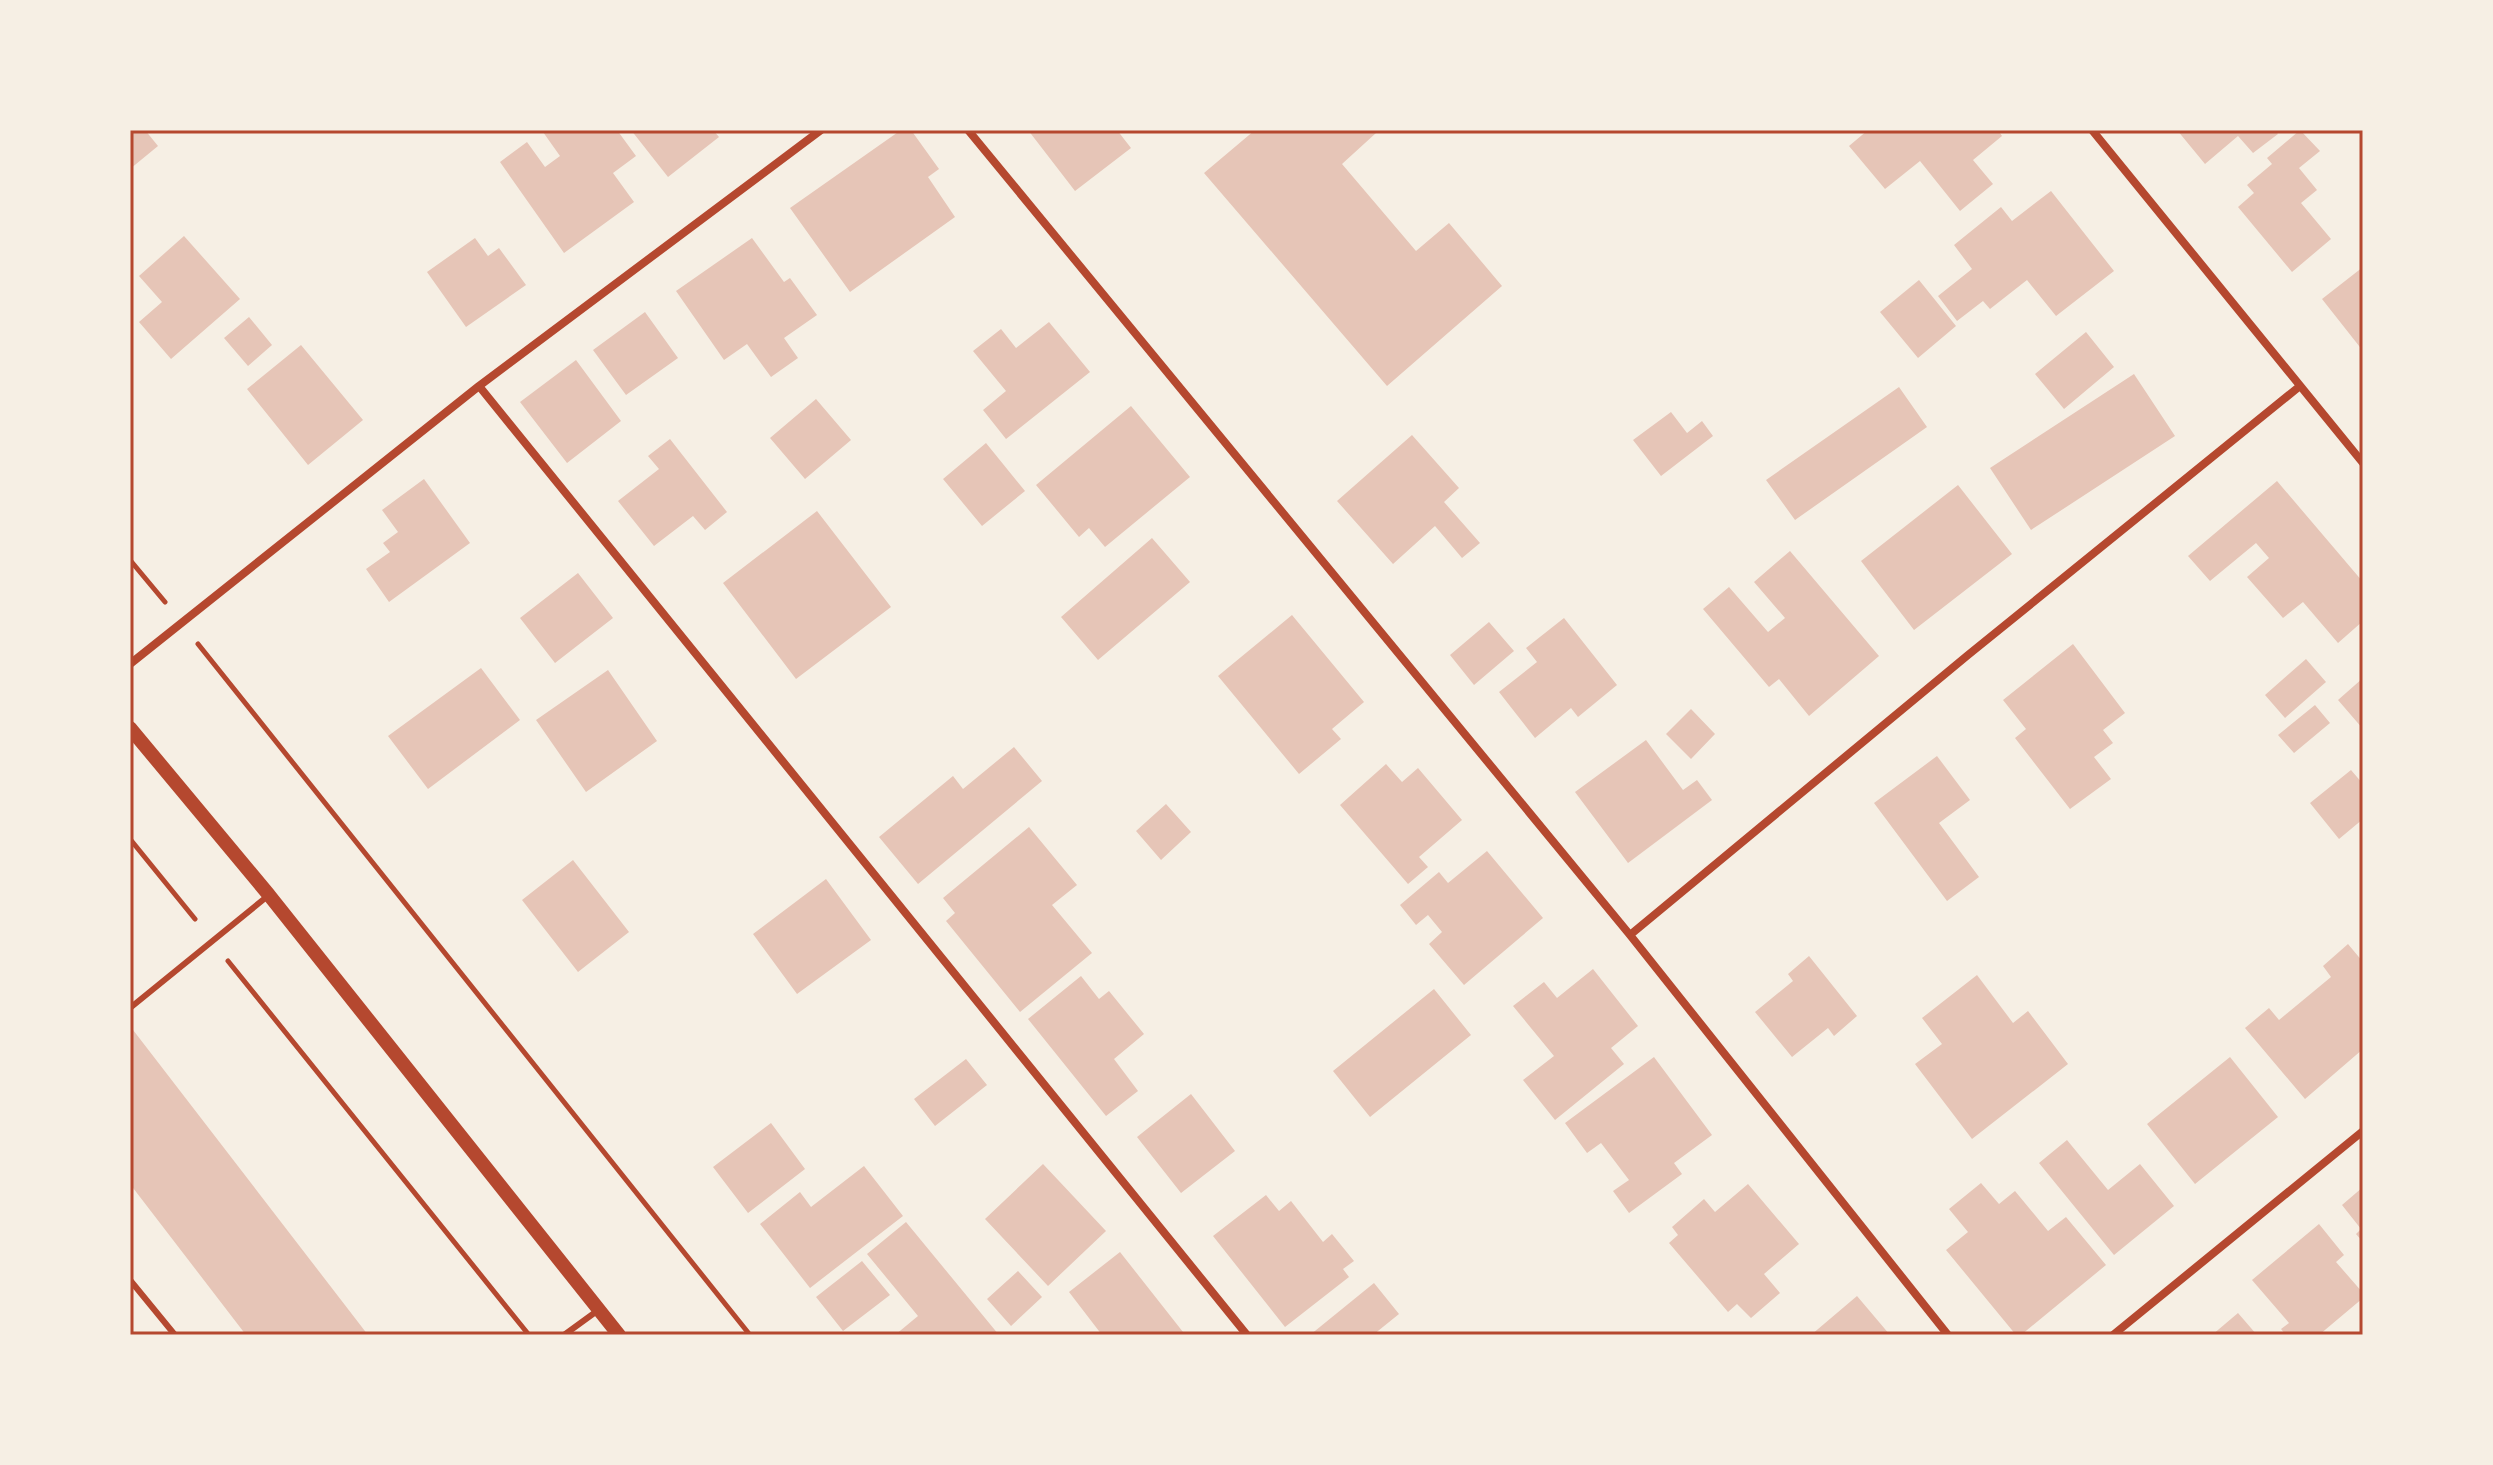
<svg xmlns="http://www.w3.org/2000/svg" width="2493" height="1465" viewBox="0 0 2493 1465" font-family="'PT Sans Narrow',sans-serif">
	<style>
		.building { fill: #e6c5b7 }
		.lines { fill: none; stroke-linecap: round; stroke-linejoin: round }
		.path { stroke: #b5482f; stroke-width: 5 }
		.service { stroke: #b5482f; stroke-width: 6 }
		.minor { stroke: #b5482f; stroke-width: 8 }
		.tertiary { stroke: #b5482f; stroke-width: 14 }
		.neatline { fill: none; stroke: #b5482f; stroke-width: 3 }
	</style>
	<rect width="100%" height="100%" fill="#f6efe4"/>
	<path class="building" d="M 130,130 L 145,130 L 158,146 L 130,169 Z
		M 545,130 L 617,130 L 636,156 L 613,173 L 634,202 L 564,253 L 500,162 L 527,142 L 545,167 L 560,156 L 543,132 Z
		M 631,130 L 713,130 L 719,137 L 668,177 Z
		M 901,130 L 911,130 L 939,169 L 928,177 L 955,217 L 850,292 L 790,208 Z
		M 1028,130 L 1117,130 L 1131,148 L 1075,191 Z
		M 1255,130 L 1373,130 L 1376,133 L 1342,164 L 1416,251 L 1449,223 L 1502,286 L 1387,386 L 1204,173 Z
		M 1868,130 L 1998,130 L 2002,136 L 1973,160 L 1993,184 L 1960,211 L 1920,161 L 1885,189 L 1849,146 Z
		M 2177,130 L 2275,130 L 2278,134 L 2253,153 L 2238,136 L 2205,164 Z
		M 2300,130 L 2320,151 L 2299,168 L 2317,190 L 2301,203 L 2331,239 L 2292,272 L 2238,207 L 2254,193 L 2247,185 L 2272,164 L 2267,158 Z
		M 2051,191 L 2114,271 L 2056,316 L 2027,280 L 1990,309 L 1983,301 L 1957,321 L 1938,296 L 1972,269 L 1954,245 L 2001,207 L 2012,221 Z
		M 184,236 L 240,299 L 171,359 L 139,322 L 162,302 L 139,276 Z
		M 475,238 L 488,256 L 499,248 L 526,285 L 466,327 L 427,272 Z
		M 752,238 L 784,282 L 790,278 L 817,315 L 784,338 L 798,358 L 771,377 L 747,344 L 724,360 L 676,291 Z
		M 2363,267 L 2363,351 L 2322,299 Z
		M 1919,280 L 1956,326 L 1918,358 L 1880,312 Z
		M 645,312 L 678,358 L 626,395 L 593,350 Z
		M 249,317 L 272,345 L 248,366 L 224,338 Z
		M 1049,322 L 1090,372 L 1006,439 L 983,410 L 1006,391 L 973,351 L 1001,329 L 1016,348 Z
		M 2086,332 L 2114,367 L 2064,409 L 2035,374 Z
		M 301,345 L 363,420 L 308,465 L 247,389 Z
		M 576,360 L 621,421 L 567,463 L 520,402 Z
		M 2134,374 L 2175,436 L 2031,530 L 1990,468 Z
		M 1899,387 L 1927,427 L 1795,520 L 1766,480 Z
		M 816,399 L 851,440 L 805,479 L 770,438 Z
		M 1131,406 L 1190,477 L 1105,547 L 1089,528 L 1079,537 L 1036,485 Z
		M 1671,412 L 1687,433 L 1702,421 L 1713,436 L 1661,476 L 1633,440 Z
		M 1412,435 L 1459,488 L 1444,502 L 1480,543 L 1462,558 L 1435,526 L 1393,564 L 1337,501 Z
		M 670,439 L 727,512 L 705,530 L 693,516 L 654,546 L 618,501 L 659,469 L 648,456 Z
		M 986,443 L 1025,491 L 982,526 L 943,479 Z
		M 424,479 L 470,543 L 389,602 L 366,569 L 390,552 L 383,543 L 398,532 L 382,510 Z
		M 2277,481 L 2363,582 L 2363,621 L 2338,643 L 2303,602 L 2283,618 L 2247,577 L 2269,558 L 2256,543 L 2210,581 L 2188,556 Z
		M 1958,485 L 2012,554 L 1914,630 L 1861,561 Z
		M 817,511 L 891,607 L 796,679 L 723,583 Z
		M 1152,538 L 1190,582 L 1098,660 L 1061,617 Z
		M 1790,551 L 1879,656 L 1809,716 L 1779,679 L 1769,687 L 1703,609 L 1729,587 L 1768,632 L 1785,618 L 1754,582 Z
		M 578,573 L 613,618 L 555,663 L 520,618 Z
		M 1292,615 L 1364,702 L 1332,729 L 1341,739 L 1299,774 L 1218,676 Z
		M 1564,618 L 1617,685 L 1578,717 L 1571,708 L 1535,738 L 1499,692 L 1537,662 L 1526,648 Z
		M 1489,622 L 1514,651 L 1474,685 L 1450,655 Z
		M 2073,644 L 2125,713 L 2103,730 L 2113,743 L 2094,757 L 2111,779 L 2070,809 L 2015,738 L 2026,729 L 2003,700 Z
		M 2306,659 L 2326,682 L 2285,718 L 2265,695 Z
		M 481,668 L 520,720 L 428,789 L 388,736 Z
		M 608,670 L 657,741 L 586,792 L 536,720 Z
		M 2363,678 L 2363,729 L 2338,700 Z
		M 2315,705 L 2330,723 L 2294,753 L 2278,735 Z
		M 1691,709 L 1715,734 L 1691,759 L 1666,734 Z
		M 1646,740 L 1683,790 L 1697,780 L 1712,800 L 1628,863 L 1575,792 Z
		M 1014,747 L 1042,781 L 918,884 L 879,837 L 953,776 L 963,789 Z
		M 1937,756 L 1970,800 L 1939,823 L 1979,877 L 1947,901 L 1874,803 Z
		M 1386,764 L 1402,782 L 1418,768 L 1462,820 L 1419,857 L 1428,867 L 1408,884 L 1340,805 Z
		M 2351,770 L 2363,784 L 2363,819 L 2339,839 L 2310,803 Z
		M 1166,804 L 1191,832 L 1161,860 L 1136,831 Z
		M 1029,827 L 1077,885 L 1052,905 L 1092,953 L 1020,1012 L 946,921 L 955,913 L 943,898 Z
		M 1487,851 L 1543,918 L 1464,985 L 1429,944 L 1442,932 L 1428,915 L 1416,925 L 1400,905 L 1439,872 L 1448,883 Z
		M 573,860 L 629,932 L 578,972 L 522,900 Z
		M 826,879 L 871,940 L 797,994 L 753,934 Z
		M 2348,944 L 2363,962 L 2363,1049 L 2305,1099 L 2245,1028 L 2269,1008 L 2279,1020 L 2331,977 L 2323,966 Z
		M 1809,956 L 1857,1016 L 1834,1036 L 1828,1028 L 1792,1057 L 1755,1012 L 1793,981 L 1788,974 Z
		M 1593,969 L 1638,1026 L 1611,1048 L 1624,1064 L 1555,1120 L 1523,1080 L 1554,1056 L 1513,1006 L 1544,982 L 1557,998 Z
		M 1977,975 L 2013,1023 L 2028,1011 L 2068,1064 L 1972,1139 L 1915,1064 L 1942,1044 L 1922,1018 Z
		M 1081,976 L 1099,999 L 1109,991 L 1144,1034 L 1114,1059 L 1138,1091 L 1106,1116 L 1028,1019 Z
		M 1434,989 L 1471,1035 L 1370,1117 L 1333,1071 Z
		M 130,1026 L 368,1335 L 246,1335 L 130,1184 Z
		M 1654,1057 L 1712,1135 L 1674,1163 L 1682,1174 L 1629,1213 L 1613,1191 L 1629,1180 L 1601,1143 L 1587,1153 L 1565,1123 Z
		M 2230,1057 L 2278,1117 L 2195,1184 L 2147,1124 Z
		M 966,1059 L 987,1085 L 935,1126 L 914,1099 Z
		M 1191,1094 L 1235,1151 L 1181,1193 L 1137,1137 Z
		M 771,1123 L 805,1169 L 748,1213 L 713,1167 Z
		M 2067,1140 L 2108,1190 L 2140,1164 L 2174,1206 L 2114,1255 L 2039,1163 Z
		M 1043,1164 L 1106,1231 L 1048,1286 L 985,1219 Z
		M 864,1166 L 903,1216 L 810,1288 L 760,1224 L 800,1192 L 811,1207 Z
		M 1981,1183 L 1999,1204 L 2015,1191 L 2048,1231 L 2066,1217 L 2106,1265 L 2021,1335 L 2016,1335 L 1946,1250 L 1968,1232 L 1949,1209 Z
		M 1748,1184 L 1799,1244 L 1764,1274 L 1780,1293 L 1751,1318 L 1737,1304 L 1728,1312 L 1669,1243 L 1678,1235 L 1672,1227 L 1704,1199 L 1715,1212 Z
		M 2363,1187 L 2363,1242 L 2356,1234 L 2361,1229 L 2342,1205 Z
		M 1266,1195 L 1279,1211 L 1291,1201 L 1323,1242 L 1332,1234 L 1354,1261 L 1343,1269 L 1349,1277 L 1285,1327 L 1213,1236 Z
		M 906,1222 L 999,1335 L 895,1335 L 918,1316 L 867,1254 Z
		M 2319,1224 L 2344,1255 L 2336,1262 L 2363,1293 L 2363,1298 L 2319,1335 L 2286,1335 L 2281,1329 L 2289,1323 L 2252,1280 Z
		M 1120,1252 L 1183,1332 L 1179,1335 L 1102,1335 L 1069,1292 Z
		M 862,1261 L 890,1295 L 843,1331 L 816,1297 Z
		M 1018,1271 L 1042,1297 L 1011,1326 L 987,1299 Z
		M 1374,1283 L 1399,1314 L 1373,1335 L 1310,1335 Z
		M 1857,1296 L 1890,1335 L 1811,1335 Z
		M 2238,1313 L 2257,1335 L 2212,1335 Z"/>
	<g class="lines">
		<path class="path" d="M 130,560 L 165,602
			M 198,644 L 750,1335
			M 130,839 L 195,919
			M 228,961 L 529,1335"/>
		<path class="service" d="M 130,1008 L 269,895
			M 130,1280 L 175,1335
			M 564,1335 L 597,1311"/>
		<path class="minor" d="M 968,130 L 1630,935 L 1948,1335
			M 2092,130 L 2363,463
			M 479,386 L 1247,1335
			M 130,664 L 479,386 L 821,130
			M 1630,935 L 1968,655 L 2300,386
			M 2113,1335 L 2363,1131"/>
		<path class="tertiary" d="M 130,728 L 269,895 L 619,1335"/>
	</g>
	<rect width="2493" height="1465" fill="none" stroke="#f6efe4" stroke-width="264"/>
	<rect x="132" y="132" width="2229" height="1201" class="neatline"/>
</svg>
